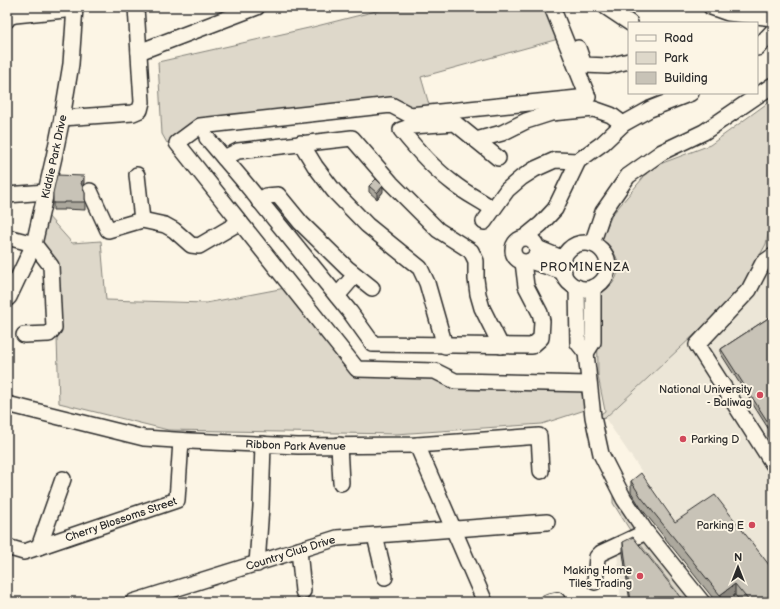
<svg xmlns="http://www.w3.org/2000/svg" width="780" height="609" viewBox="0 0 780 609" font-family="'Balsamiq Sans',sans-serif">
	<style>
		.built { fill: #ece6d7 }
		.green { fill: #ded8ca; stroke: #84827a }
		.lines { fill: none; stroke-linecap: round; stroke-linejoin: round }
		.minor-casing { stroke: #2b2b2b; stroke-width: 18 }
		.minor { stroke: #fcf5e5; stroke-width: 15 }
		.wall { fill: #aca89d; stroke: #2b2b2b }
		.shaded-wall { fill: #8c8880; stroke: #2b2b2b }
		.building { fill: #c8c3b7; stroke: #2b2b2b }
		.poi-dot { fill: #d1495b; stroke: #fcf5e5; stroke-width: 1.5 }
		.labels { text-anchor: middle; stroke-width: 4; stroke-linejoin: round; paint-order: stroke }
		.street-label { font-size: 11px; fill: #2b2b2b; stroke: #fcf5e5 }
		.poi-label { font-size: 11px; fill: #2b2b2b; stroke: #fcf5e5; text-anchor: end }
		.neighbourhood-label { font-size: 12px; letter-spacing: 1px; fill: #2b2b2b; stroke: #fcf5e5 }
	</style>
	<rect width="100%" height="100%" fill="#fcf5e5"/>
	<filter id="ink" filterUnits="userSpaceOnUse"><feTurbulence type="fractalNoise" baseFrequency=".025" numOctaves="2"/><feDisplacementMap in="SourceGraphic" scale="8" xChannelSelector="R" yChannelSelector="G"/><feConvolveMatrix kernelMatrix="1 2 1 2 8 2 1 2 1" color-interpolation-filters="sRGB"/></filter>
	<g filter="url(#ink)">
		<path class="built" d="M 773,211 L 773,602 L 740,602 L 681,529 L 605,418 L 739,293 L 766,244 Z
			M 633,546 L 676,602 L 621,602 L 617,552 Z"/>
		<path class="green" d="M 392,7 L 549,7 L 562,38 L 421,77 L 430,108 L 198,120 L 167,143 L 162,134 L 158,62 L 313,27 Z
			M 773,99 L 773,211 L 766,244 L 739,293 L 605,418 L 599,420 L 598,416 L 605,411 L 598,376 L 597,294 C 623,285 626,255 602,242 L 601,240 L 612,215 L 652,167 L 710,145 Z
			M 47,215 L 72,243 L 101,241 L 106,300 L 206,303 L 285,288 L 356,376 L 434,375 L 581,389 L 585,410 L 542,424 L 396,434 L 168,430 L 59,403 L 55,273 L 40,250 Z
			M 613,496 L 692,602 L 685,602 L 633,535 L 613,503 Z"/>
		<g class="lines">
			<g class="minor-casing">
				<g id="minor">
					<path d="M 552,7 L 588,97 L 410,115 L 391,105 L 200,126 L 177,143 L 357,369 L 435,371 L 455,381 L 589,384"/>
					<path d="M 606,7 L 630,23"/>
					<path d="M 711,7 L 728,13 L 773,18"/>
					<path d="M 7,20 L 8,17 L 15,15 L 75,9"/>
					<path d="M 578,48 L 584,65 L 608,66 L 629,61"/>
					<path d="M 757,48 L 773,31"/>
					<path d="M 139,52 L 257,7"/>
					<path d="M 62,118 L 133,113 L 140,110 L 142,102 L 136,7"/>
					<path d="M 207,138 L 241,178 L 350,312 L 373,344 L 532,346 L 541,338 L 542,321 L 540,313 L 526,286 L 523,262"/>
					<path d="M 476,140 L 502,133 L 526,121 L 551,113 L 594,109 L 611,115 L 623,124"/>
					<path d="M 301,143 L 315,166 L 334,191 L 367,225 L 420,268 L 427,283 L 445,346"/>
					<path d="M 224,158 L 238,151 L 352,138 L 391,183 L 438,230 L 471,251 L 476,261 L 476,279 L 478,294 L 482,308 L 501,346"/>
					<path d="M 137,175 L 142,220"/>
					<path d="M 90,191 L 108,230 L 142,220 L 165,225 L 174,230 L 191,245 L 199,246 L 240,222"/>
					<path d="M 7,195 L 46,192"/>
					<path d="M 259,201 L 266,196 L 278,195 L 301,223 L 347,268 L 372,288"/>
					<path d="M 493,209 C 480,200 465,193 453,183 C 433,168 417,150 401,130 L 412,126 L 455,123 L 498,158"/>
					<path d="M 484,222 L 507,190 L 521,178 L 535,169 L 555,160 L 578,161"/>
					<path d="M 7,237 L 34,244 L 51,266 L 54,328 L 49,334 L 24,335"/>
					<path d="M 524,238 L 541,224 L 555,209 L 578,161 L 603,143 L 623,124 L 650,109 L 691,93"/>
					<circle cx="525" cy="250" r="12"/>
					<circle cx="585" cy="266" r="23"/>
					<path d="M 592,244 L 603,212 L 628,176 L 662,152 L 704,132 L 773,85"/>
					<path d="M 537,248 L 564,259"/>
					<path d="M 773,256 L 763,263 L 749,290 L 697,345 L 773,464"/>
					<path d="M 530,261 L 564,272"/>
					<path d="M 577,287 L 578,343 L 586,353 L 593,417 L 601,454 L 624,499 L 646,532 L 702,602"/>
					<path d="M 337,296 L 355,275"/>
					<path id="s1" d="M 7,299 L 9,297 L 34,244 L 54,157 L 62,118 L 71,64 L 75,7"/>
					<path d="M 586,353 L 593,342 L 593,287"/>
					<path id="s2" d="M 7,404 L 144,438 L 190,441 L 298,446 L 417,445 L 539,436 L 541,471"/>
					<path d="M 339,445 L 341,483"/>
					<path d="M 417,445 L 485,602"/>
					<path d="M 375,536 L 385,577"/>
					<path id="s3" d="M 7,547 L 24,552 L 177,500 L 181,441"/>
					<path d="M 39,547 L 63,479"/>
					<path d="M 299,550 L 303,591"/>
					<path d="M 257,564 L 261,507 L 263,444"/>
					<path d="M 595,582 L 597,557 L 601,553 L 646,532"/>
					<path id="s4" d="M 133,602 L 337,538 L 547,522"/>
					<path d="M 548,602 L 557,600"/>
				</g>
			</g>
			<use href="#minor" class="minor"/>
		</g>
		<path class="wall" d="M 84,183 L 82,187 L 85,193 L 85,210 L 64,209 L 64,210 L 53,210 L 53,193 Z
			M 369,186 L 383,192 L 377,199 L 369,192 Z
			M 773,315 L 773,436 L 721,354 L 721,349 Z
			M 631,481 L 675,522 L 773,602 L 741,602 L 735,595 L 725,602 L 716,602 L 641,508 L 631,492 Z
			M 623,542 L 684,602 L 630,602 L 623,553 Z"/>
		<path class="shaded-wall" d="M 84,176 L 84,183 L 81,191 L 81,183 Z
			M 383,186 L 383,192 L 377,199 L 377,193 Z
			M 735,584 L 735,595 L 725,602 L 720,602 L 720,595 Z"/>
		<path class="building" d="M 57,175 L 84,176 L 81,183 L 85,193 L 85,202 L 64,202 L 64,203 L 53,203 L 53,193 Z
			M 376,179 L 383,186 L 377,193 L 369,186 Z
			M 773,315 L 773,430 L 721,349 Z
			M 641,473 L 675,522 L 715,495 L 773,570 L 773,602 L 750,602 L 735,584 L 720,595 L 641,497 L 631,481 Z
			M 633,537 L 684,602 L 631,602 L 623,542 Z"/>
	</g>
	<g class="poi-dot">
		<circle cx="760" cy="395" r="4"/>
		<circle cx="683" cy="439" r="4"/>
		<circle cx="752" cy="525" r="4"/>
		<circle cx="640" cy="576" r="4"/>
	</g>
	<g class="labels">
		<g class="street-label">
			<text dy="4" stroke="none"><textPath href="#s1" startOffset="151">Kiddie Park Drive</textPath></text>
			<text dy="4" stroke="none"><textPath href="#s2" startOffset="293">Ribbon Park Avenue</textPath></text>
			<text dy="4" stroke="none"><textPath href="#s3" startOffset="120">Cherry Blossoms Street</textPath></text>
			<text dy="4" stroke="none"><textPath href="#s4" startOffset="165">Country Club Drive</textPath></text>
		</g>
		<g class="poi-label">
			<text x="752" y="393">National University<tspan x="752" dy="13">- Baliwag</tspan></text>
			<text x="691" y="443" text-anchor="start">Parking D</text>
			<text x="744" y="529">Parking E</text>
			<text x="632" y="574">Making Home<tspan x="632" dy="13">Tiles Trading</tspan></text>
		</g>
		<g class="neighbourhood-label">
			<text x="585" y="271">PROMINENZA</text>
		</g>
	</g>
	<rect width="780" height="609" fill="none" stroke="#fcf5e5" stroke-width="24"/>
	<rect x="12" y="12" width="756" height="585" fill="none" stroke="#2b2b2b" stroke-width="1.5" filter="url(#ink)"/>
	<rect x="628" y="22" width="130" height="72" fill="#fcf5e5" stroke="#a8a49b"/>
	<rect x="636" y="35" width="20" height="6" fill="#fcf5e5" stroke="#a8a49b"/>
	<text x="664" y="42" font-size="12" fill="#2b2b2b">Road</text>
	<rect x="636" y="52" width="20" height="12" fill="#ded8ca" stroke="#a8a49b"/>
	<text x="664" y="62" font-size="12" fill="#2b2b2b">Park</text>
	<rect x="636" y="72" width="20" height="12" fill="#c8c3b7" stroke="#a8a49b"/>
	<text x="664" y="82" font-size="12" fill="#2b2b2b">Building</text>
	<g transform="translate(738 567)" stroke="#fcf5e5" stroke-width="3" paint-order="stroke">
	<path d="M0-3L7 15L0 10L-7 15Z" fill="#2b2b2b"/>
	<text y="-6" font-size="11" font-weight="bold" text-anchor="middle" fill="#2b2b2b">N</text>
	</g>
</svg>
